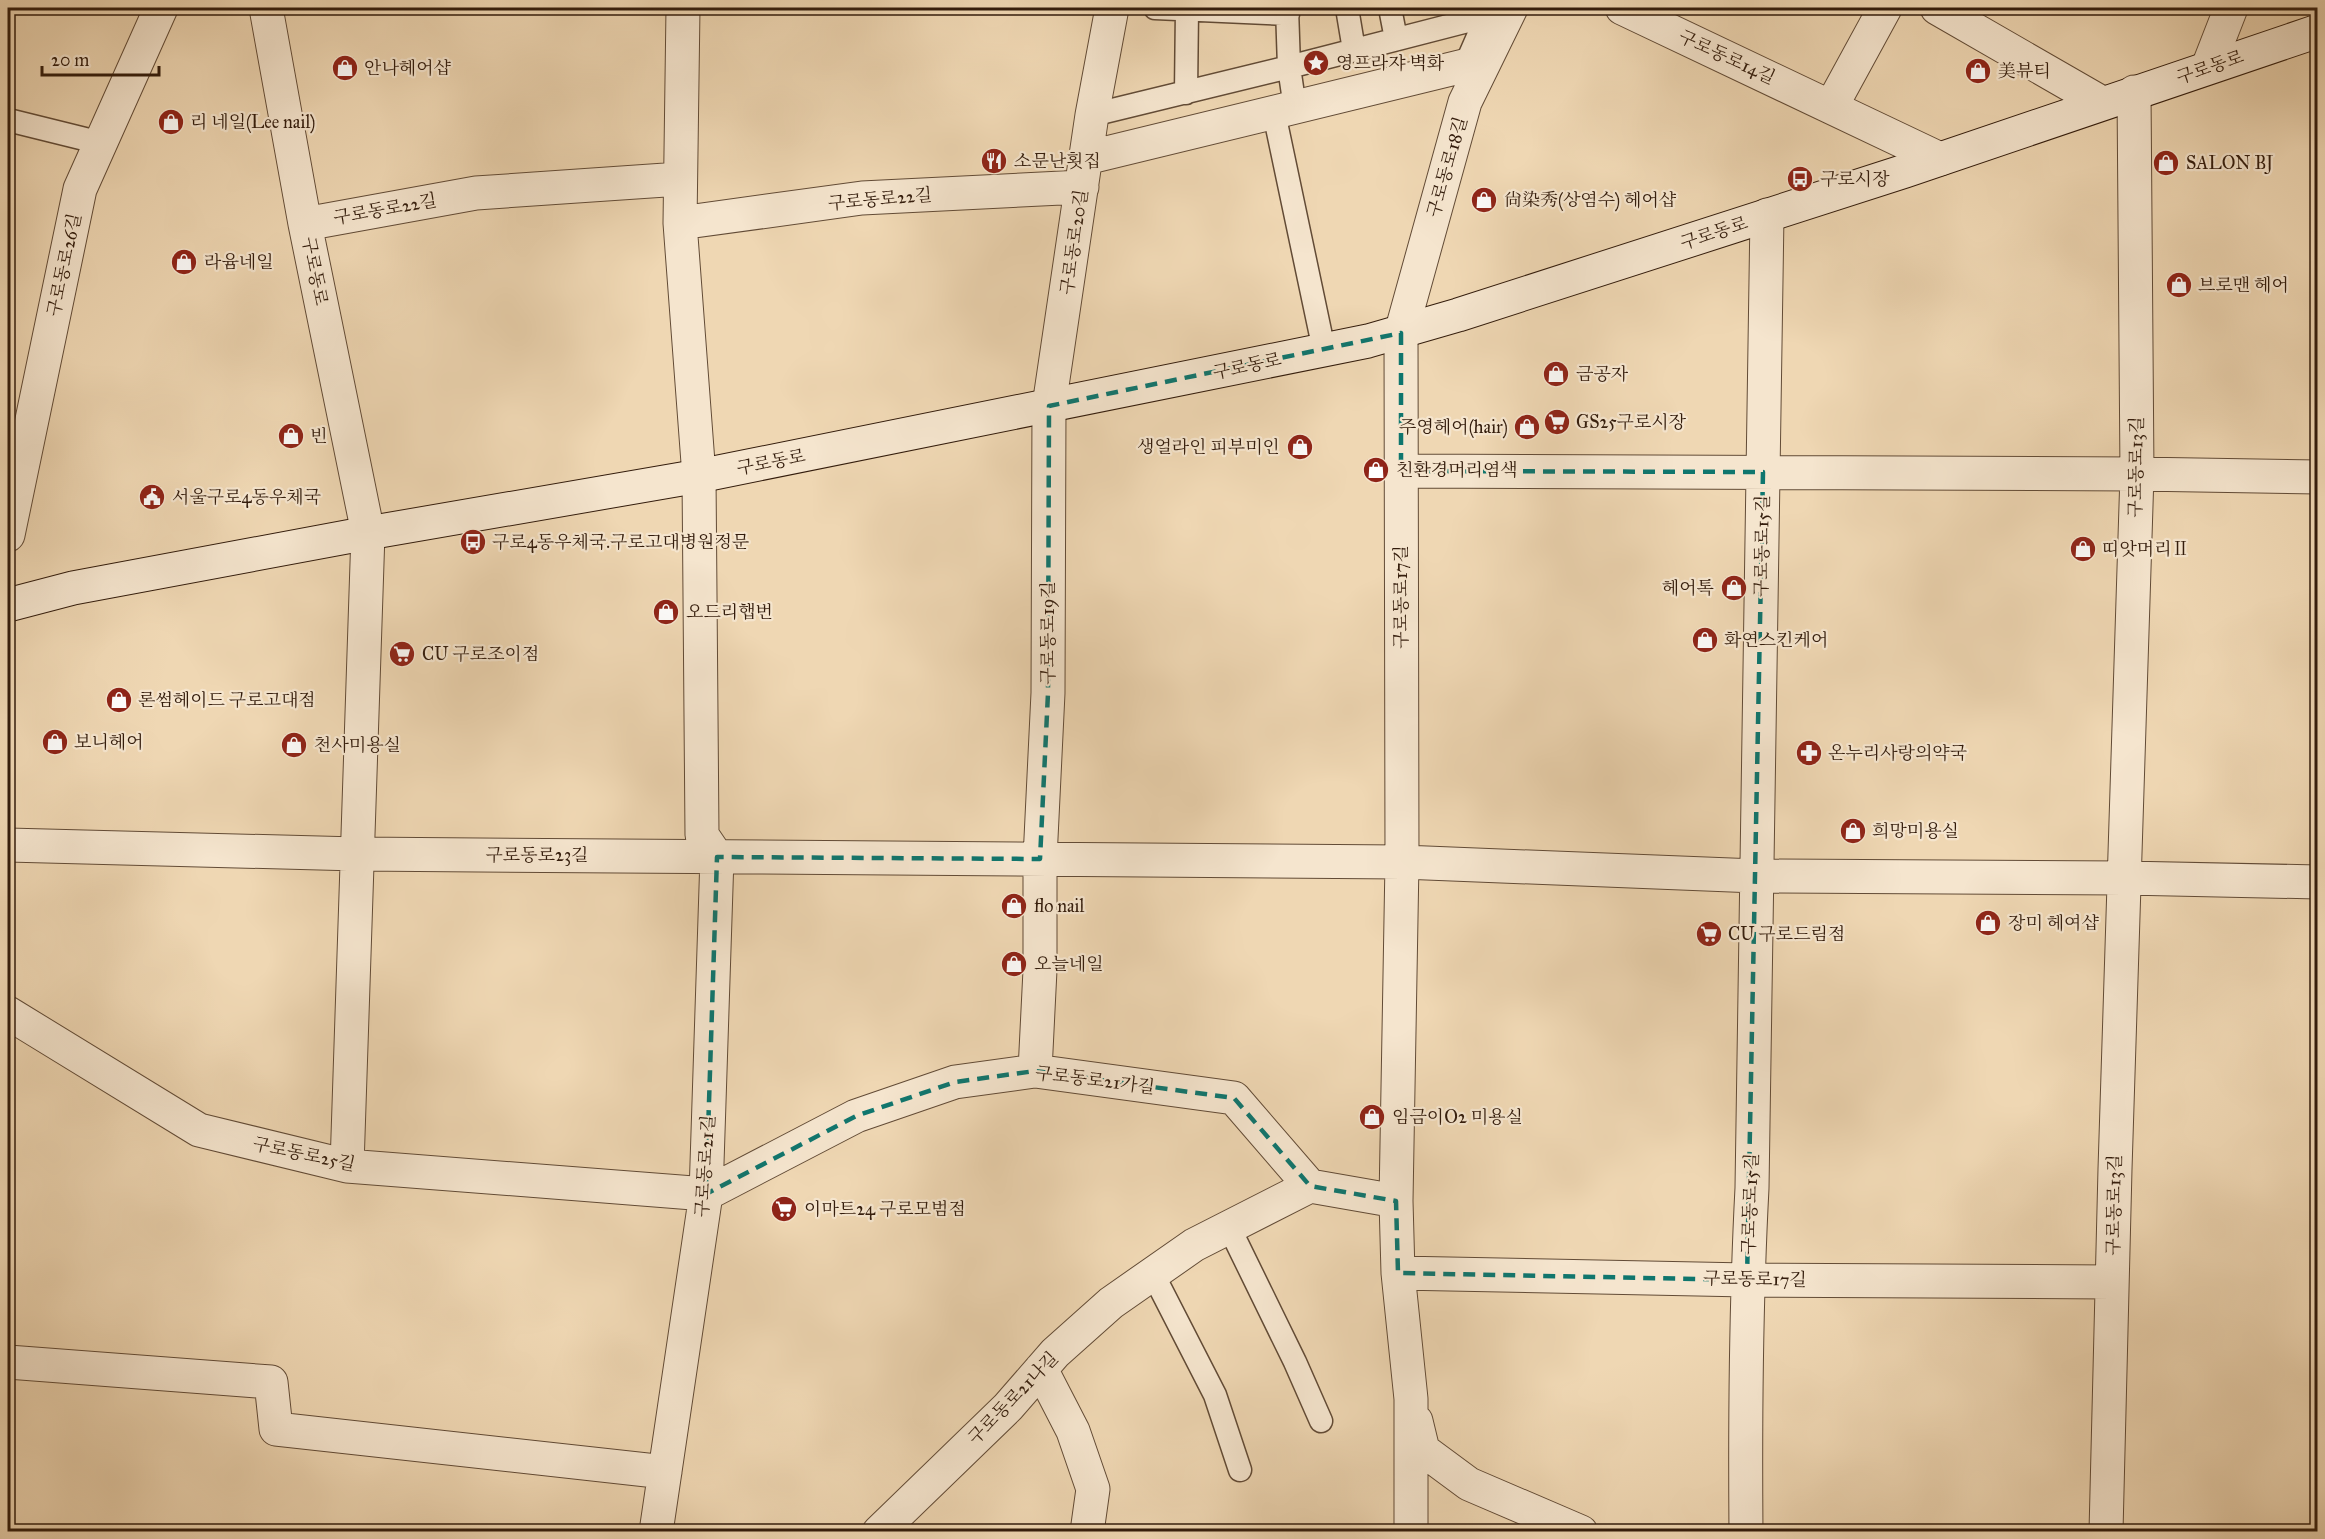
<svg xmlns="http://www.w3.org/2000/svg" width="2325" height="1539" viewBox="0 0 2325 1539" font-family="'IM FELL Great Primer','Noto Serif KR',serif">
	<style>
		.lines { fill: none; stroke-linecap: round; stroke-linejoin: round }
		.service-casing { stroke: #624b36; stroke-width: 25 }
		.minor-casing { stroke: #624b36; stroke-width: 35 }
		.secondary-casing { stroke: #331c0c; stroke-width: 35 }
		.service { stroke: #f5e5ce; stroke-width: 22 }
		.minor { stroke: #f5e5ce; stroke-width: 33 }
		.secondary { stroke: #f5e5ce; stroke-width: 33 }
		.marked { fill: none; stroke: #0f766e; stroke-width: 4.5; stroke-dasharray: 12 8; stroke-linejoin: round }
		.labels { text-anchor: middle; stroke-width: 4.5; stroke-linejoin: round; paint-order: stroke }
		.street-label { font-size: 18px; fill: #331c0c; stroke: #f5e5ce }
		.poi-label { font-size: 18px; fill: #331c0c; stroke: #f5e5ce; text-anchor: start }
	</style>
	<rect width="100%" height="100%" fill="#efd7b3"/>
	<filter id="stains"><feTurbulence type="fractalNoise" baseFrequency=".00333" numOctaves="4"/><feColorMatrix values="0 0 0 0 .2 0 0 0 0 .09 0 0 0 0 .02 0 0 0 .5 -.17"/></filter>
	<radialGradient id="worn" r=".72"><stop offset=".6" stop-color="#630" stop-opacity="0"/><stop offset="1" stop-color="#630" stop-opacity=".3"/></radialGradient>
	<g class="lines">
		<g class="service-casing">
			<path id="service" d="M 1155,8 L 1288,14
				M 1287,8 L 1289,67 L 1295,108
				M 1347,8 L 1354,50
				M 1390,8 L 1396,39
				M 1186,93 L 1187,9
				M 1274,113 L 1324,350
				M 1092,115 L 1289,67 L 1487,16 L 1466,64
				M 8,120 L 101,143
				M 1229,1227 L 1295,1362 L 1321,1421
				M 1153,1274 L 1215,1395 L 1240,1470"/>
		</g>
		<g class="minor-casing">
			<path id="minor" d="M 266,8 L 305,224 L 368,533 L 347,1166
				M 1622,8 L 1940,159
				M 1937,8 L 2102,103
				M 2208,67 L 2231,8
				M 1831,107 L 1885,8
				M 1086,158 L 1484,61
				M 680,223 L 862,198 L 1082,187
				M 305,224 L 476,193 L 680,179
				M 1401,471 L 2137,474 L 2318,477
				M 8,535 L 80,189 L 161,8
				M 8,845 L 357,854 L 1402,862 L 1756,876 L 2125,878 L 2318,882
				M 8,1013 L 199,1130 L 347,1166 L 706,1194 L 856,1116 L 955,1082 L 1035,1071 L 1234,1098 L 1310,1186 L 1396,1201
				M 1035,1071 L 1040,970 L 1040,859 L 1048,693 L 1049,406 L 1092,115 L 1112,8
				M 1398,1273 L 1747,1280 L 2112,1282
				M 8,1362 L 271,1382 L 276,1429 L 665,1472
				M 1041,1369 L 1073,1431 L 1093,1489 L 1087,1532
				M 1416,1421 L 1423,1450 L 1469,1484 L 1581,1532
				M 656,1532 L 706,1194 L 717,857 L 702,835 L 699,476 L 680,223 L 683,8
				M 879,1532 L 1008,1407 L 1055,1353 L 1111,1303 L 1194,1245 L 1310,1186
				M 1411,1532 L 1411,1399 L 1398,1273 L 1396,1201 L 1402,862 L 1401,333 L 1465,102 L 1511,8
				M 1746,1532 C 1745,1417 1746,1302 1752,1188 L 1767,215
				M 2106,1532 L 2115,1169 L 2137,474 L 2134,92"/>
		</g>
		<g class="secondary-casing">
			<path id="secondary" d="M 8,605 L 73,588 L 368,533 L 699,476 L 1368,341 L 1458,315 L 1905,171 L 2318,31"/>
		</g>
		<use href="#service" class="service"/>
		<use href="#minor" class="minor"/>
		<use href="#secondary" class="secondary"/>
	</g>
	<path class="marked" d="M 1401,333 L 1401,471 L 1763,472 L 1747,1280 L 1398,1273 L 1396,1201 L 1310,1186 L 1234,1098 L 1035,1071 L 955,1082 L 856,1116 L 706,1194 L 717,857 L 1040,859 L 1048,693 L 1049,406 Z"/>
	<defs>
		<g id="sight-disc" transform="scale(1.35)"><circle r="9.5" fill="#8f2418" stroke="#f5e5ce"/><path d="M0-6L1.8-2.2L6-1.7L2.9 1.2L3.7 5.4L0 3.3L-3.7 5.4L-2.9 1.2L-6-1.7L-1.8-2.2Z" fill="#fff"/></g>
		<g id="shop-disc" transform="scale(1.35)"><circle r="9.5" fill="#8f2418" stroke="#f5e5ce"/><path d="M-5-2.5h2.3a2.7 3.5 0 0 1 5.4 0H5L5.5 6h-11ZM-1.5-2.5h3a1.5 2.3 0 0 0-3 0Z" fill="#fff"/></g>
		<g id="restaurant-disc" transform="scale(1.35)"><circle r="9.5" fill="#8f2418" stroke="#f5e5ce"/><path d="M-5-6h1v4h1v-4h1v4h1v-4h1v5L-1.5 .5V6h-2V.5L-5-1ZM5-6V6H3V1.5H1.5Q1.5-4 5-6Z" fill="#fff"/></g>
		<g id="bus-disc" transform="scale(1.35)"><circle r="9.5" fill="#8f2418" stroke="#f5e5ce"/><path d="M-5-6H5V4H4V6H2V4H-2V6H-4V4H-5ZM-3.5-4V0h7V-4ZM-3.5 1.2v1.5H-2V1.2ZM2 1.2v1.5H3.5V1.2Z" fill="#fff"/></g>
		<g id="supermarket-disc" transform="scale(1.35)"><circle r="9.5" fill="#8f2418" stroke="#f5e5ce"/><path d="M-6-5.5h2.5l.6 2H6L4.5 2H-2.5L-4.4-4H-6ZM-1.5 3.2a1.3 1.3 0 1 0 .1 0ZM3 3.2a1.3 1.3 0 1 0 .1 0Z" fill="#fff"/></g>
		<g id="civic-disc" transform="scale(1.35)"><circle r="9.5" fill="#8f2418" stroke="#f5e5ce"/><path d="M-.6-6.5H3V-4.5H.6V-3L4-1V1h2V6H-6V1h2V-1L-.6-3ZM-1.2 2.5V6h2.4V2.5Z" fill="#fff"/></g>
		<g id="pharmacy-disc" transform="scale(1.35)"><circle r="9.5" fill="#8f2418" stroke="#f5e5ce"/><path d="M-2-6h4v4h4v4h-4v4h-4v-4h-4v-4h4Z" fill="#fff"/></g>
	</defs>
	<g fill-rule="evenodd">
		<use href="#sight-disc" x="1316" y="63"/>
		<use href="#shop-disc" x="345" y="68"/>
		<use href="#shop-disc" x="1978" y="71"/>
		<use href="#shop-disc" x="171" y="122"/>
		<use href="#restaurant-disc" x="994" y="161"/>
		<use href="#shop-disc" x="2166" y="163"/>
		<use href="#bus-disc" x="1800" y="179"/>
		<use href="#shop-disc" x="1484" y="200"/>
		<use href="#shop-disc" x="184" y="262"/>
		<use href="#shop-disc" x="2179" y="285"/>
		<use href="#shop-disc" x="1556" y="374"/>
		<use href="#supermarket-disc" x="1557" y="422"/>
		<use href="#shop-disc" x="1527" y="427"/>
		<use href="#shop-disc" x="291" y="436"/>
		<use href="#shop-disc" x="1300" y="447"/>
		<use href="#shop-disc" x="1376" y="470"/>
		<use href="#civic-disc" x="152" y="497"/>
		<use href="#bus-disc" x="473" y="542"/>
		<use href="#shop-disc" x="2083" y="549"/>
		<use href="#shop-disc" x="1734" y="588"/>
		<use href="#shop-disc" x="666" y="612"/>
		<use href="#shop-disc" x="1705" y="640"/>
		<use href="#supermarket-disc" x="402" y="654"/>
		<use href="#shop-disc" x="119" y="700"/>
		<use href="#shop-disc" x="55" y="742"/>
		<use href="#shop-disc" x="294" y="745"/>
		<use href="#pharmacy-disc" x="1809" y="753"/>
		<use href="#shop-disc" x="1853" y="831"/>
		<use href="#shop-disc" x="1014" y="906"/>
		<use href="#shop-disc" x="1988" y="923"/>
		<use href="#supermarket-disc" x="1709" y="934"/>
		<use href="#shop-disc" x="1014" y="964"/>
		<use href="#shop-disc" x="1372" y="1117"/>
		<use href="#supermarket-disc" x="784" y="1209"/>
	</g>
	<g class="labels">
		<g class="street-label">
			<text transform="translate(1727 57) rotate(25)" y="6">구로동로14길</text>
			<text transform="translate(2210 67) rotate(-19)" y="6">구로동로</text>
			<text transform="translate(1447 167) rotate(-74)" y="6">구로동로18길</text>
			<text transform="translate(880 199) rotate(-5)" y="6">구로동로22길</text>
			<text transform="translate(385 209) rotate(-10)" y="6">구로동로22길</text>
			<text transform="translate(1714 233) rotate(-18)" y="6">구로동로</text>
			<text transform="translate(1074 242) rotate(-82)" y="6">구로동로20길</text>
			<text transform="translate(64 265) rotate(-78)" y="6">구로동로26길</text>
			<text transform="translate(315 271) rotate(79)" y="6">구로동로</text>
			<text transform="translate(1247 366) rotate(-12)" y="6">구로동로</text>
			<text transform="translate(771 462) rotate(-11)" y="6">구로동로</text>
			<text transform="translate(2136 467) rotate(-89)" y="6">구로동로13길</text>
			<text transform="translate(1762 546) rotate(-89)" y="6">구로동로15길</text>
			<text transform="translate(1401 597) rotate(-90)" y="6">구로동로17길</text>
			<text transform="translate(1048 633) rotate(-90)" y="6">구로동로19길</text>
			<text x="537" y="861">구로동로23길</text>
			<text transform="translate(1095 1080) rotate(7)" y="6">구로동로21가길</text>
			<text transform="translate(304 1154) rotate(12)" y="6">구로동로25길</text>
			<text transform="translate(705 1166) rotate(-86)" y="6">구로동로21길</text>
			<text transform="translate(1750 1204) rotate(-88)" y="6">구로동로15길</text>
			<text transform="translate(2114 1205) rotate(-89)" y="6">구로동로13길</text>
			<text transform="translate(1755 1279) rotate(1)" y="6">구로동로17길</text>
			<text transform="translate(1013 1398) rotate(-46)" y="6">구로동로21나길</text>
		</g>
		<g class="poi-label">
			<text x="1336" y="69">영프라쟈 벽화</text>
			<text x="364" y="74">안나헤어샵</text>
			<text x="1998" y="77">美뷰티</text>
			<text x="190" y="128">리 네일(Lee nail)</text>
			<text x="1014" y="167">소문난횟집</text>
			<text x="2186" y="169">SALON BJ</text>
			<text x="1820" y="185">구로시장</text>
			<text x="1504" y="206">尙染秀(상염수) 헤어샵</text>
			<text x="204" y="268">라윰네일</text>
			<text x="2198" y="291">브로맨 헤어</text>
			<text x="1576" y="380">금공자</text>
			<text x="1576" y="428">GS25구로시장</text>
			<text x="1508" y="433" text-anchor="end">주영헤어(hair)</text>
			<text x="310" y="442">빈</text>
			<text x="1280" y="453" text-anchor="end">생얼라인 피부미인</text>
			<text x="1396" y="476">친환경머리염색</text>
			<text x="172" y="503">서울구로4동우체국</text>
			<text x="492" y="548">구로4동우체국.구로고대병원정문</text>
			<text x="2102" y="555">띠앗머리Ⅱ</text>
			<text x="1714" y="594" text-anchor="end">헤어톡</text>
			<text x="686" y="618">오드리햅번</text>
			<text x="1724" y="646">화연스킨케어</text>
			<text x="422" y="660">CU 구로조이점</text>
			<text x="138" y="706">론썸헤이드 구로고대점</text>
			<text x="74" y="748">보니헤어</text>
			<text x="314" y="751">천사미용실</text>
			<text x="1828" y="759">온누리사랑의약국</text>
			<text x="1872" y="837">희망미용실</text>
			<text x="1034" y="912">flo nail</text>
			<text x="2008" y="929">장미 헤여샵</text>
			<text x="1728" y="940">CU 구로드림점</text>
			<text x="1034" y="970">오늘네일</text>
			<text x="1392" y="1123">임금이O2 미용실</text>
			<text x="804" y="1215">이마트24 구로모범점</text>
		</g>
	</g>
	<rect width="2325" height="1539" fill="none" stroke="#efd7b3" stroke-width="30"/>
	<rect x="9" y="9" width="2307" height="1521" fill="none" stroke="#331c0c" stroke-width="3"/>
	<rect x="15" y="15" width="2295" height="1509" fill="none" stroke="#331c0c" stroke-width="1.5"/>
	<path d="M42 66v9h117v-9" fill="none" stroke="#331c0c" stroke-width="3"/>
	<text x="51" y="66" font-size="18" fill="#331c0c" stroke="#f5e5ce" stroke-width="4.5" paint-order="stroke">20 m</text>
	<rect width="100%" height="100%" filter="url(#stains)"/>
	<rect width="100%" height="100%" fill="url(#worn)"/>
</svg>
